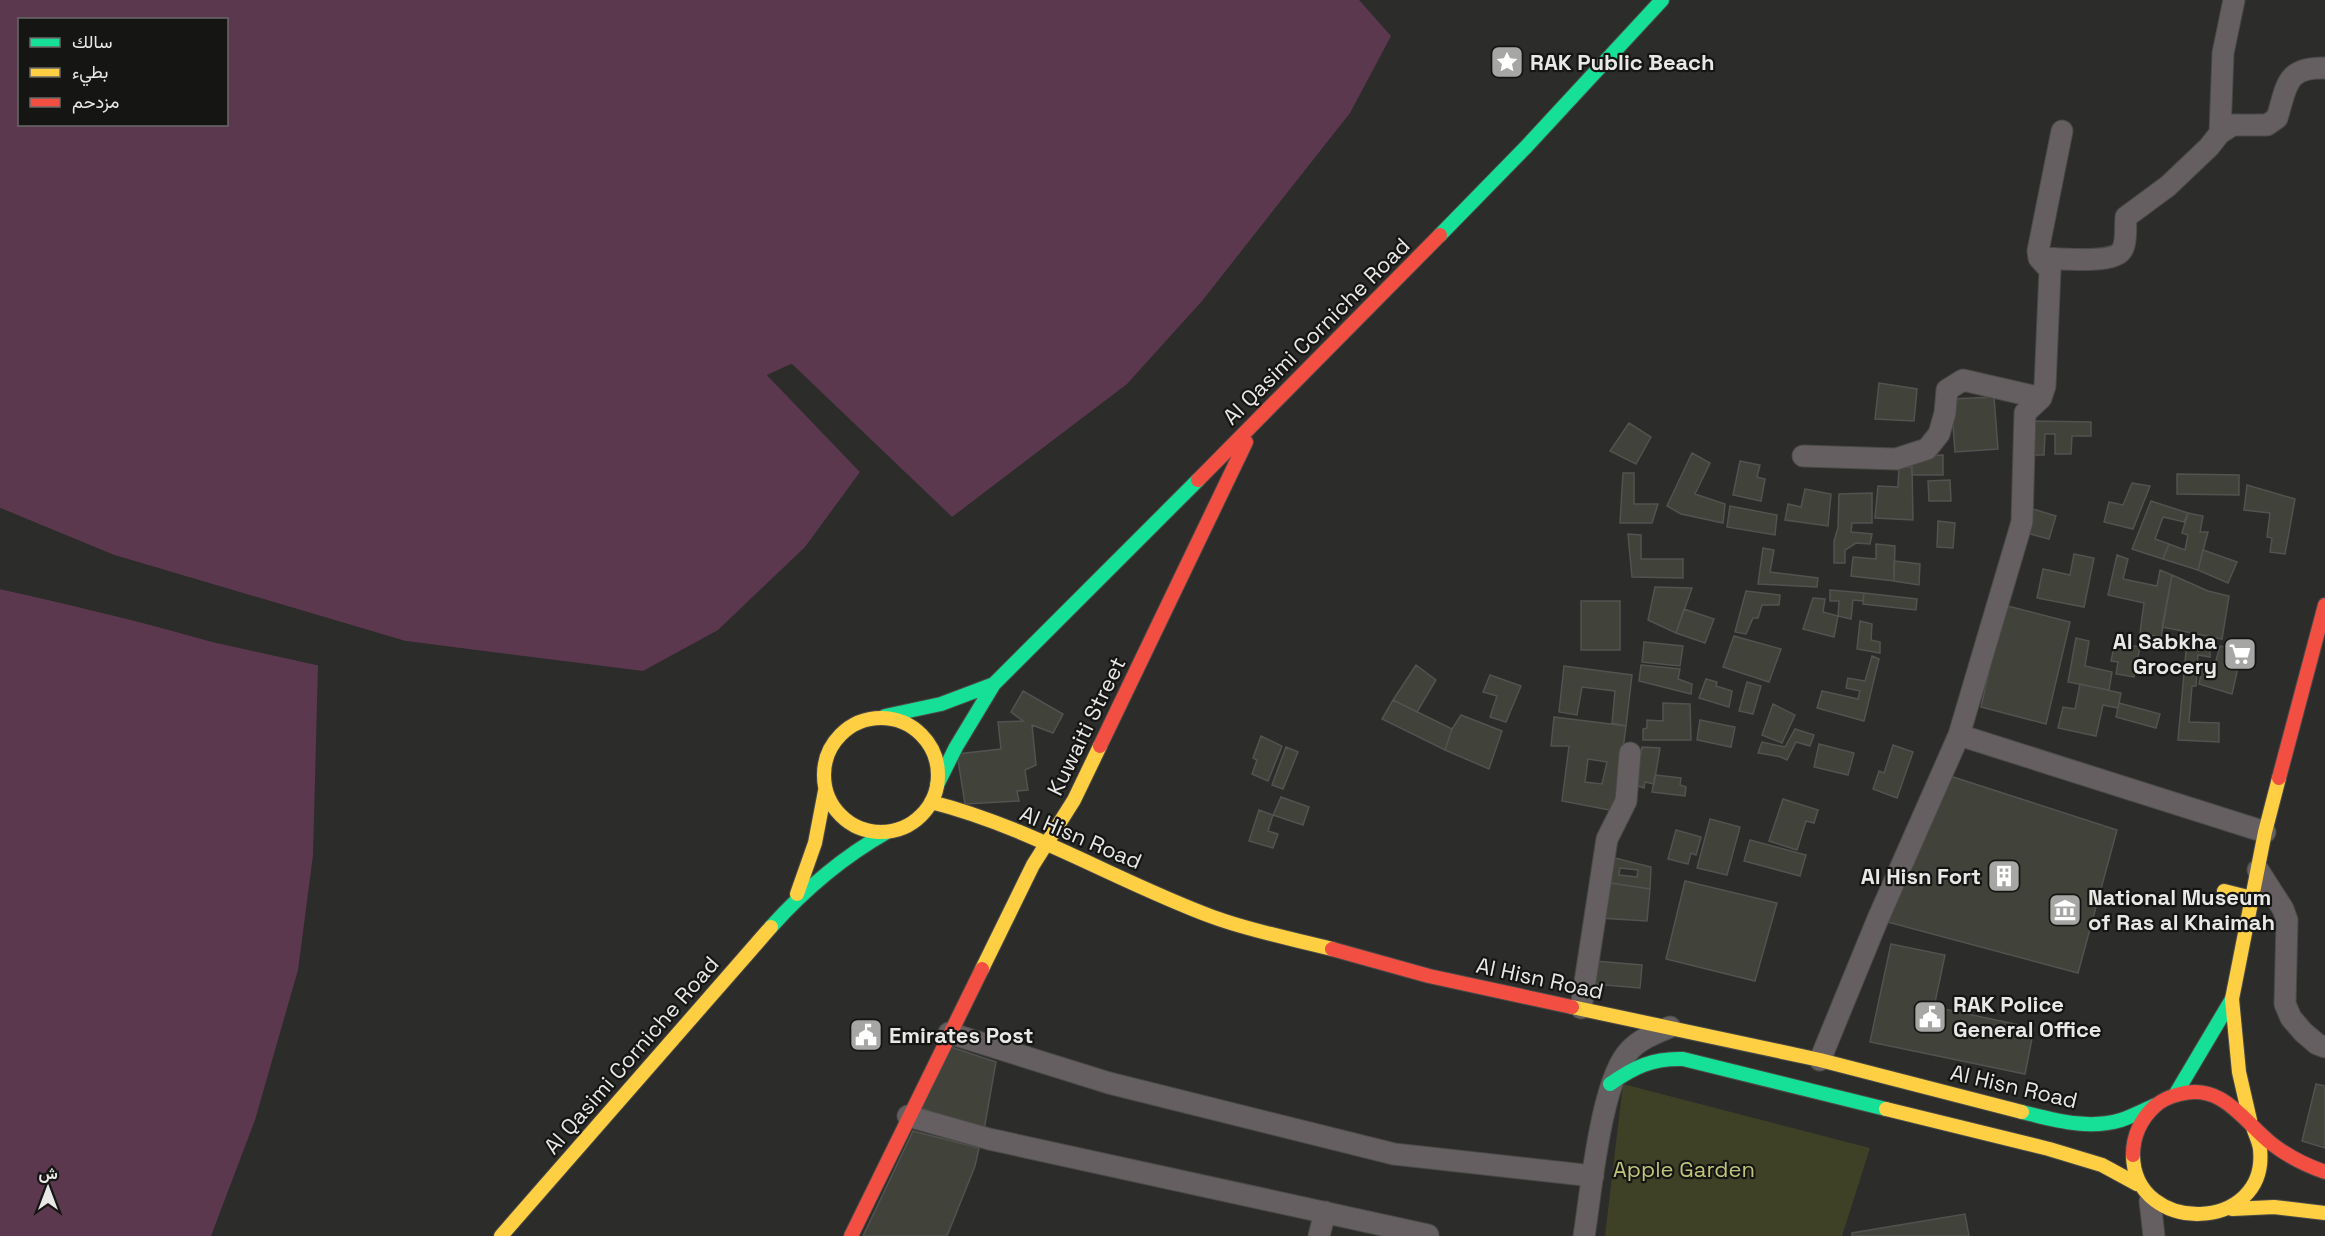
<svg xmlns="http://www.w3.org/2000/svg" width="2325" height="1236" viewBox="0 0 2325 1236" font-family="'Space Grotesk',Vazirmatn,sans-serif">
	<style>
		.green { fill: #3f4127 }
		.water { fill: #5b384e; fill-rule: evenodd }
		.pier { fill: #2c2c2a }
		.building { fill: #414239; stroke: #525250; stroke-width: 1.5; fill-rule: evenodd }
		.lines { fill: none; stroke-linecap: round; stroke-linejoin: round }
		.street-casing { stroke: #4a4a48; stroke-width: 23 }
		.fast-casing { stroke: #4a4a48; stroke-width: 16 }
		.slow-casing { stroke: #4a4a48; stroke-width: 16 }
		.jam-casing { stroke: #4a4a48; stroke-width: 16 }
		.street { stroke: #655f62; stroke-width: 21 }
		.fast { stroke: #16e098; stroke-width: 14 }
		.slow { stroke: #ffcf43; stroke-width: 14 }
		.jam { stroke: #f24e42; stroke-width: 14 }
		.labels { text-anchor: middle; stroke-width: 4.5; stroke-linejoin: round; paint-order: stroke }
		.poi-label { font-size: 22px; font-weight: bold; fill: #e8e9e6; stroke: #151514; text-anchor: start }
		.street-label { font-size: 22px; fill: #e8e9e6; stroke: #151514 }
		.park-label { font-size: 22px; fill: #c1c57c; stroke: #151514 }
	</style>
	<rect width="100%" height="100%" fill="#2c2c2a"/>
	<path class="green" d="M 1623,1084 L 1870,1148 L 1842,1236 L 1605,1236 Z"/>
	<path class="water" d="M 0,0 L 1359,0 L 1391,36 L 1350,113 L 1202,301 L 1127,384 L 952,517 L 792,364 L 767,375 L 860,472 L 805,547 L 718,630 L 643,671 L 405,641 L 114,555 L 0,508 ZM 20,20 L 226,20 L 226,124 L 20,124 Z
		M 0,589 C 106,612 211,642 318,665 L 313,855 L 298,970 L 255,1120 L 211,1236 L 0,1236 Z"/>
	<path class="pier" d="M 791,364 L 952,517 L 954,520 L 950,520 L 791,368 L 772,376 L 862,470 L 862,474 L 767,375 Z
		M 0,508 L 114,555 L 405,641 L 647,673 L 643,674 L 404,644 L 113,557 L 0,511 Z
		M 1,586 L 105,609 L 213,639 L 318,662 L 321,666 L 212,642 L 104,612 L 0,589 Z"/>
	<path class="building" d="M 1879,383 L 1917,389 L 1914,421 L 1875,419 Z
		M 1994,397 L 1998,449 L 1955,452 L 1951,399 Z
		M 2032,421 L 2091,422 L 2091,436 L 2072,436 L 2071,454 L 2055,454 L 2055,434 L 2045,434 L 2044,455 L 2031,455 Z
		M 1629,423 L 1651,437 L 1636,464 L 1610,451 Z
		M 1692,453 L 1710,463 L 1695,494 L 1725,504 L 1723,523 L 1681,514 L 1667,506 Z
		M 1943,455 L 1943,475 L 1912,475 L 1911,456 Z
		M 1740,461 L 1760,465 L 1757,477 L 1765,479 L 1761,501 L 1733,495 Z
		M 1899,467 L 1912,467 L 1913,520 L 1875,518 L 1878,486 L 1898,487 Z
		M 1623,473 L 1634,473 L 1634,504 L 1658,504 L 1652,523 L 1620,523 Z
		M 2177,474 L 2239,475 L 2239,495 L 2177,494 Z
		M 1950,480 L 1951,501 L 1929,501 L 1928,481 Z
		M 2132,483 L 2150,486 L 2133,529 L 2104,522 L 2109,502 L 2123,505 Z
		M 2247,485 L 2295,499 L 2285,554 L 2270,552 L 2272,538 L 2267,537 L 2270,513 L 2244,510 Z
		M 1805,489 L 1831,494 L 1828,526 L 1785,520 L 1788,504 L 1801,507 Z
		M 1872,493 L 1872,523 L 1852,523 L 1851,532 L 1872,534 L 1870,544 L 1856,543 L 1845,550 L 1845,563 L 1834,563 L 1834,541 L 1838,528 L 1839,494 Z
		M 2151,501 L 2188,513 L 2184,522 L 2163,517 L 2155,539 L 2169,544 L 2163,559 L 2132,549 Z
		M 1730,506 L 1777,515 L 1775,535 L 1727,527 Z
		M 2033,509 L 2056,516 L 2049,539 L 2026,533 Z
		M 2188,513 L 2203,516 L 2200,532 L 2208,532 L 2198,570 L 2163,559 L 2169,544 L 2185,550 L 2188,535 L 2182,533 Z
		M 1938,521 L 1955,523 L 1953,548 L 1937,547 Z
		M 1628,534 L 1641,535 L 1641,559 L 1683,559 L 1683,578 L 1632,577 Z
		M 1876,544 L 1895,546 L 1894,581 L 1851,576 L 1853,557 L 1876,559 Z
		M 1763,548 L 1774,550 L 1770,572 L 1818,578 L 1817,587 L 1758,584 Z
		M 2203,550 L 2237,562 L 2228,583 L 2198,570 Z
		M 2074,554 L 2094,558 L 2084,607 L 2037,598 L 2043,569 L 2070,575 Z
		M 2117,555 L 2128,559 L 2123,579 L 2157,586 L 2160,570 L 2172,575 L 2161,637 L 2140,633 L 2144,603 L 2108,595 Z
		M 1894,561 L 1920,564 L 1919,585 L 1894,581 Z
		M 2172,575 L 2208,591 L 2229,596 L 2222,639 L 2162,627 Z
		M 1655,587 L 1692,588 L 1676,633 L 1648,620 Z
		M 1830,590 L 1864,593 L 1863,601 L 1853,600 L 1851,619 L 1838,616 L 1839,601 L 1830,601 Z
		M 1746,591 L 1780,595 L 1779,605 L 1762,605 L 1758,618 L 1753,618 L 1746,634 L 1735,632 Z
		M 1864,593 L 1917,599 L 1916,610 L 1863,604 Z
		M 1813,598 L 1825,599 L 1823,612 L 1838,616 L 1834,637 L 1803,629 Z
		M 1581,601 L 1620,601 L 1620,650 L 1581,650 Z
		M 2004,605 L 2070,622 L 2046,724 L 1981,707 Z
		M 1684,609 L 1714,619 L 1705,643 L 1676,633 Z
		M 1860,621 L 1872,624 L 1871,640 L 1880,642 L 1880,653 L 1857,649 Z
		M 1734,636 L 1781,649 L 1769,682 L 1723,667 Z
		M 2076,638 L 2089,641 L 2085,666 L 2112,672 L 2109,690 L 2068,682 Z
		M 2187,640 L 2210,645 L 2210,657 L 2198,655 L 2196,686 L 2192,686 L 2189,722 L 2219,723 L 2219,742 L 2178,740 Z
		M 1644,642 L 1683,646 L 1680,666 L 1642,662 Z
		M 2115,642 L 2140,647 L 2134,677 L 2116,674 L 2118,662 L 2111,661 Z
		M 2220,646 L 2242,650 L 2232,694 L 2199,684 L 2203,665 L 2214,668 Z
		M 1872,656 L 1879,659 L 1864,721 L 1817,708 L 1822,691 L 1858,699 L 1860,691 L 1846,688 L 1848,678 L 1865,681 Z
		M 1416,665 L 1436,680 L 1417,712 L 1393,700 Z
		M 1641,665 L 1680,669 L 1678,679 L 1692,684 L 1691,694 L 1639,681 Z
		M 1564,666 L 1632,675 L 1626,726 L 1612,723 L 1615,691 L 1582,687 L 1577,715 L 1559,712 Z
		M 1490,675 L 1521,686 L 1506,722 L 1490,717 L 1497,696 L 1483,692 Z
		M 1706,679 L 1717,682 L 1716,686 L 1732,691 L 1729,707 L 1699,698 Z
		M 1747,682 L 1761,686 L 1753,714 L 1739,711 Z
		M 2080,684 L 2121,693 L 2118,708 L 2103,705 L 2096,736 L 2058,728 L 2063,707 L 2075,709 Z
		M 1023,691 L 1063,714 L 1053,733 L 1032,725 L 1036,765 L 1025,770 L 1028,790 L 1017,791 L 1019,801 L 965,804 L 957,754 L 1001,749 L 998,722 L 1023,721 L 1011,712 Z
		M 1393,700 L 1452,729 L 1445,750 L 1382,719 Z
		M 1663,703 L 1690,704 L 1691,740 L 1643,740 L 1643,729 L 1647,728 L 1647,720 L 1663,721 Z
		M 2119,703 L 2160,714 L 2156,728 L 2116,717 Z
		M 1773,704 L 1795,715 L 1782,743 L 1762,735 Z
		M 1461,715 L 1502,731 L 1489,769 L 1445,750 L 1452,729 Z
		M 1554,717 L 1626,726 L 1615,811 L 1562,801 L 1569,746 L 1551,746 ZM 1588,759 L 1607,762 L 1602,784 L 1585,782 Z
		M 1700,720 L 1735,727 L 1731,747 L 1697,740 Z
		M 1795,729 L 1814,735 L 1810,746 L 1796,742 L 1787,760 L 1781,757 L 1758,753 L 1762,742 L 1785,747 Z
		M 1261,736 L 1282,746 L 1268,781 L 1252,774 L 1257,760 L 1253,758 Z
		M 1819,744 L 1854,753 L 1848,775 L 1814,767 Z
		M 1893,745 L 1913,752 L 1897,798 L 1873,789 L 1879,771 L 1884,773 Z
		M 1286,747 L 1298,752 L 1283,789 L 1272,785 Z
		M 1642,747 L 1660,748 L 1654,784 L 1645,782 L 1644,788 L 1635,785 Z
		M 1655,775 L 1681,778 L 1680,785 L 1686,787 L 1685,796 L 1652,792 Z
		M 1947,775 L 2117,830 L 2078,973 L 1884,921 Z
		M 1281,797 L 1309,807 L 1303,825 L 1273,815 Z
		M 1783,799 L 1818,810 L 1814,823 L 1806,821 L 1797,850 L 1769,841 Z
		M 1259,810 L 1273,815 L 1268,831 L 1278,834 L 1273,848 L 1249,841 Z
		M 1710,819 L 1740,827 L 1727,875 L 1697,868 Z
		M 1676,830 L 1701,837 L 1696,855 L 1691,853 L 1688,864 L 1668,859 Z
		M 1750,840 L 1806,855 L 1800,876 L 1744,861 Z
		M 1607,856 L 1651,867 L 1650,889 L 1604,882 ZM 1620,868 L 1638,870 L 1637,877 L 1619,875 Z
		M 1685,881 L 1777,903 L 1755,981 L 1666,959 Z
		M 1604,882 L 1650,889 L 1647,921 L 1599,918 Z
		M 1891,944 L 1945,955 L 1934,1007 L 2034,1028 L 2025,1074 L 1870,1042 Z
		M 1595,961 L 1642,965 L 1640,988 L 1593,984 Z
		M 948,1046 L 996,1062 L 984,1130 L 918,1107 Z
		M 2316,1084 L 2325,1086 L 2325,1148 L 2302,1141 Z
		M 913,1131 L 979,1148 L 975,1166 L 947,1236 L 863,1236 Z
		M 1965,1214 L 1969,1236 L 1852,1236 L 1852,1233 Z"/>
	<g class="lines">
		<g class="street-casing">
			<path id="street" d="M 2220,133 L 2223,53 L 2234,0
				M 2039,258 C 2055,258 2114,265 2122,250 C 2127,242 2125,226 2126,217 L 2168,186 L 2209,147 L 2220,133 L 2233,125 L 2267,125 L 2277,118 C 2287,86 2285,67 2325,68
				M 1803,456 L 1896,459 L 1927,449 L 1939,434 L 1945,413 L 1947,390 L 1963,380 L 2041,398
				M 1959,735 L 2022,522 L 2025,413 L 2041,398 L 2045,386 L 2050,270 L 2039,258 L 2038,251 L 2062,131
				M 2258,870 L 2283,909 L 2287,920 L 2285,1004 L 2291,1018 L 2303,1032 L 2317,1044 L 2325,1047
				M 1581,1008 L 1607,839 L 1626,801 L 1630,753
				M 949,1033 L 1109,1083 L 1394,1154 L 1593,1176
				M 1820,1060 L 1877,921 L 1959,735 L 2265,832
				M 908,1116 L 989,1139 L 1428,1235
				M 2150,1201 L 2154,1236
				M 1319,1236 L 1325,1212
				M 1584,1236 C 1591,1193 1601,1078 1630,1050 C 1640,1039 1656,1033 1670,1027"/>
		</g>
		<g class="fast-casing">
			<path id="fast" d="M 1440,235 L 1526,147 L 1662,0
				M 885,716 L 941,704 L 994,684
				M 937,785 L 956,747 L 994,684 L 1198,480
				M 771,927 C 805,889 843,857 887,832
				M 1610,1084 C 1634,1067 1653,1058 1683,1059 L 1886,1109
				M 2175,1095 L 2232,999
				M 2022,1112 C 2055,1120 2088,1130 2121,1120 C 2133,1116 2144,1110 2156,1105"/>
		</g>
		<g class="slow-casing">
			<path id="slow" d="M824 775a57 57 0 1 1 114 0a57 57 0 1 1-114 0Z
				M 931,802 C 1030,827 1118,882 1213,917 C 1251,931 1293,939 1332,949
				M 2224,891 L 2252,898
				M 797,894 L 815,843 L 825,791
				M 982,969 L 1033,865 L 1074,800 L 1100,746
				M 1572,1007 L 1820,1060 L 2022,1112
				M 1886,1109 L 2049,1149 L 2102,1165 L 2137,1184
				M 2250,1120 L 2239,1072 L 2232,999 L 2265,832 L 2279,778
				M 2133,1155 C 2134,1236 2269,1233 2260,1149 C 2259,1141 2255,1134 2253,1127
				M 2232,1209 L 2274,1207 L 2325,1213
				M 501,1236 L 771,927"/>
		</g>
		<g class="jam-casing">
			<path id="jam" d="M 1198,480 L 1440,235
				M 1100,746 L 1246,442
				M 2279,778 L 2325,605
				M 1332,949 L 1429,976 L 1572,1007
				M 2133,1155 C 2133,1136 2141,1119 2155,1106 C 2162,1100 2171,1096 2180,1094 C 2223,1083 2243,1121 2272,1144 C 2289,1157 2305,1165 2325,1172
				M 851,1236 L 982,969"/>
		</g>
		<use href="#street" class="street"/>
		<use href="#fast" class="fast"/>
		<use href="#slow" class="slow"/>
		<use href="#jam" class="jam"/>
	</g>
	<defs>
		<g id="sight-square" transform="scale(1.725)"><rect x="-9" y="-9" width="18" height="18" rx="4" fill="#a6a7a4" stroke="#151514"/><path d="M0-6L1.8-2.2L6-1.7L2.9 1.2L3.7 5.4L0 3.3L-3.7 5.4L-2.9 1.2L-6-1.7L-1.8-2.2Z" fill="#fff"/></g>
		<g id="supermarket-square" transform="scale(1.725)"><rect x="-9" y="-9" width="18" height="18" rx="4" fill="#a6a7a4" stroke="#151514"/><path d="M-6-5.5h2.5l.6 2H6L4.5 2H-2.5L-4.4-4H-6ZM-1.5 3.2a1.3 1.3 0 1 0 .1 0ZM3 3.2a1.3 1.3 0 1 0 .1 0Z" fill="#fff"/></g>
		<g id="building-square" transform="scale(1.725)"><rect x="-9" y="-9" width="18" height="18" rx="4" fill="#a6a7a4" stroke="#151514"/><path d="M-4-6H4V6H1V3H-1V6H-4ZM-2.5-4.3h1.7v1.8h-1.7ZM.8-4.3h1.7v1.8H.8ZM-2.5-1h1.7V.8h-1.7ZM.8-1h1.7V.8H.8Z" fill="#fff"/></g>
		<g id="museum-square" transform="scale(1.725)"><rect x="-9" y="-9" width="18" height="18" rx="4" fill="#a6a7a4" stroke="#151514"/><path d="M0-6L6-3V-2H-6V-3ZM-5-1h2V3h-2ZM-1-1h2V3h-2ZM3-1h2V3H3ZM-6 4H6V6H-6Z" fill="#fff"/></g>
		<g id="civic-square" transform="scale(1.725)"><rect x="-9" y="-9" width="18" height="18" rx="4" fill="#a6a7a4" stroke="#151514"/><path d="M-.6-6.5H3V-4.5H.6V-3L4-1V1h2V6H-6V1h2V-1L-.6-3ZM-1.2 2.5V6h2.4V2.5Z" fill="#fff"/></g>
	</defs>
	<g fill-rule="evenodd">
		<use href="#sight-square" x="1507" y="62"/>
		<use href="#supermarket-square" x="2240" y="654"/>
		<use href="#building-square" x="2004" y="876"/>
		<use href="#museum-square" x="2065" y="910"/>
		<use href="#civic-square" x="1930" y="1017"/>
		<use href="#civic-square" x="866" y="1035"/>
	</g>
	<g class="labels">
		<g class="poi-label">
			<text x="1530" y="70">RAK Public Beach</text>
			<text x="2217" y="649" text-anchor="end">Al Sabkha<tspan x="2217" dy="25">Grocery</tspan></text>
			<text x="1981" y="884" text-anchor="end">Al Hisn Fort</text>
			<text x="2088" y="905">National Museum<tspan x="2088" dy="25">of Ras al Khaimah</tspan></text>
			<text x="1953" y="1012">RAK Police<tspan x="1953" dy="25">General Office</tspan></text>
			<text x="889" y="1043">Emirates Post</text>
		</g>
		<g class="street-label">
			<text transform="translate(1316 331) rotate(-45)" y="8">Al Qasimi Corniche Road</text>
			<text transform="translate(1086 726) rotate(-64)" y="8">Kuwaiti Street</text>
			<text transform="translate(1081 837) rotate(23)" y="8">Al Hisn Road</text>
			<text transform="translate(1540 978) rotate(12)" y="8">Al Hisn Road</text>
			<text transform="translate(631 1055) rotate(-49)" y="8">Al Qasimi Corniche Road</text>
			<text transform="translate(2014 1086) rotate(13)" y="8">Al Hisn Road</text>
		</g>
		<g class="park-label">
			<text x="1684" y="1177">Apple Garden</text>
		</g>
	</g>
	<rect x="18" y="18" width="210" height="108" fill="#151514" stroke="#696a68" stroke-width="1.5"/>
	<rect x="30" y="38" width="30" height="9" fill="#16e098" stroke="#696a68" stroke-width="1.5"/>
	<text x="72" y="48" font-size="18" fill="#e8e9e6">سالك</text>
	<rect x="30" y="68" width="30" height="9" fill="#ffcf43" stroke="#696a68" stroke-width="1.5"/>
	<text x="72" y="78" font-size="18" fill="#e8e9e6">بطيء</text>
	<rect x="30" y="98" width="30" height="9" fill="#f24e42" stroke="#696a68" stroke-width="1.5"/>
	<text x="72" y="108" font-size="18" fill="#e8e9e6">مزدحم</text>
	<g transform="translate(48 1188)" stroke="#151514" stroke-width="4.5" paint-order="stroke">
	<path d="M0-4.5L10 22L0 15L-10 22Z" fill="#e8e9e6"/>
	<text y="-9" font-size="16" font-weight="bold" text-anchor="middle" fill="#e8e9e6">ش</text>
	</g>
</svg>
